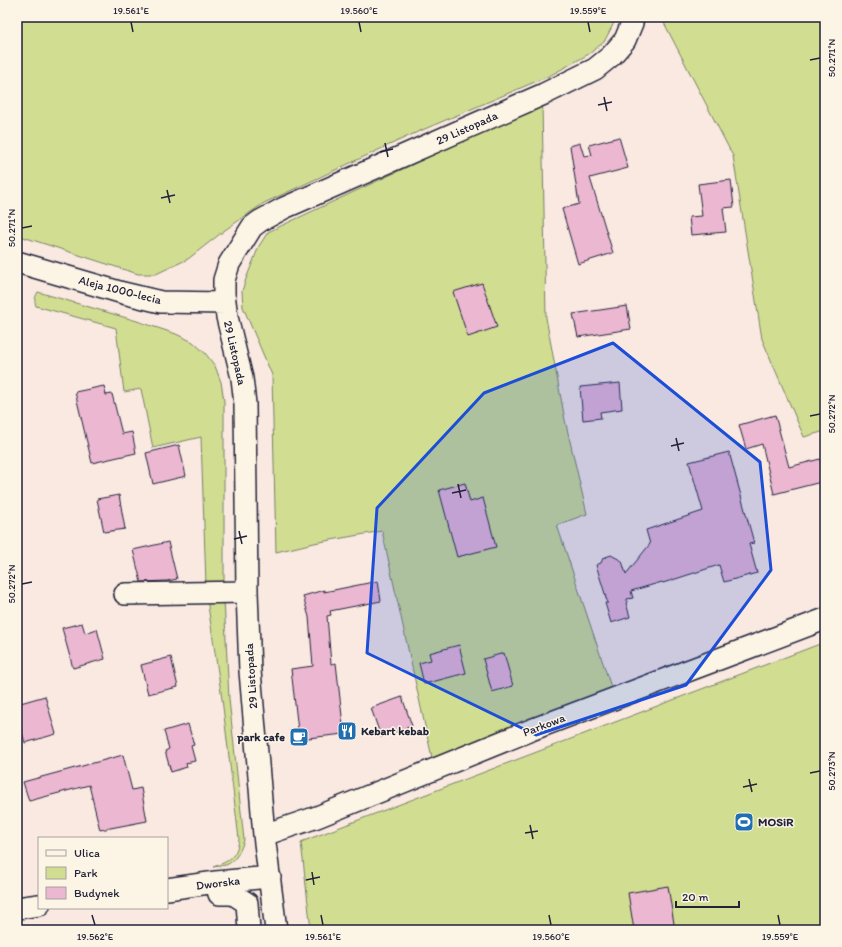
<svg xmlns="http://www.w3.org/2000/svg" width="842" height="947" viewBox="0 0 842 947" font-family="Itim,sans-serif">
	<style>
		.green { fill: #d1de91; stroke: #7a8066 }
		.building { fill: #ecb7d1; stroke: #22223b }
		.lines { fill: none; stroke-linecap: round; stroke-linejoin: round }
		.minor-casing { stroke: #22223b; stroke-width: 24 }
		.minor { stroke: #fcf5e5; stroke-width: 21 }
		.marked { fill: #1d4ed8; fill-opacity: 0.2; stroke: #1d4ed8; stroke-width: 3; stroke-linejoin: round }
		.ticks { fill: none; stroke: #22223b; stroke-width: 1.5 }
		.labels { text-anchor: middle; stroke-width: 3; stroke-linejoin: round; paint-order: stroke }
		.street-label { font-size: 12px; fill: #22223b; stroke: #fcf5e5 }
		.poi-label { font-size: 12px; font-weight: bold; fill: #22223b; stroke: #fcf5e5; text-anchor: start }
		.neatline { fill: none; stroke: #22223b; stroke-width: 1.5 }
		.ticks-label { font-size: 10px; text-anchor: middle; fill: #22223b }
	</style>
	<rect width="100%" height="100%" fill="#f9e9e1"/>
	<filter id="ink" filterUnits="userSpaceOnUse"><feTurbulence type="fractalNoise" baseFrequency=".025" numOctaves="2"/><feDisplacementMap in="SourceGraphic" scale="8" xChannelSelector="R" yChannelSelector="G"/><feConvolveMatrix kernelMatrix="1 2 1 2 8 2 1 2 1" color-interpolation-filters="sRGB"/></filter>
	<g filter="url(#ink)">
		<path class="green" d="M 17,17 L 617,17 L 604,42 L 589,54 L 551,75 L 413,134 L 264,203 L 225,230 L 188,259 L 156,274 L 138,274 L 17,235 Z
			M 661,17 L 825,17 L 825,431 L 804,437 L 762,339 L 733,156 Z
			M 542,104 L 546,318 L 565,420 L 587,514 L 557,525 L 613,693 L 433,762 L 382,531 L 314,543 L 276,552 L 272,375 L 243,307 L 242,291 L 246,279 L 259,246 L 268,232 Z
			M 38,292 L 137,321 L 176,334 L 193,342 L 205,353 L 215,366 L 221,382 L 224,401 L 224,584 L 206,585 L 201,437 L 153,448 L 141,389 L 124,392 L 116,328 L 36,306 C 34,301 35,297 38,292 Z
			M 207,599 L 224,599 L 229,699 L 244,840 C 241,850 236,861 226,865 C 222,866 217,866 213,867 C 228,862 237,857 239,839 L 222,699 Z
			M 825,642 L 825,930 L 311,930 L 301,842 Z"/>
		<path class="building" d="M 619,137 L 628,168 L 590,178 L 613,253 L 578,264 L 562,209 L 579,204 L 570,146 L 580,143 L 584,156 L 592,155 L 589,145 Z
			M 731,180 L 734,207 L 723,208 L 726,232 L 691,235 L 689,217 L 702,216 L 698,184 Z
			M 482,283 L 497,327 L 468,337 L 453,292 Z
			M 627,306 L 631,329 L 578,337 L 573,314 Z
			M 620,383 L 622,409 L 600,412 L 601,418 L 583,420 L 580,387 Z
			M 104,386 L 106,395 L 112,394 L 122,434 L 132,432 L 136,453 L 92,463 L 75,392 Z
			M 775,415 L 789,467 L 820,459 L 825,481 L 774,494 L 762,444 L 746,449 L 739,425 Z
			M 179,445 L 186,476 L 153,484 L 146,453 Z
			M 729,452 L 754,543 L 749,544 L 757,573 L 724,582 L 719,565 L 663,583 L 662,582 L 631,591 L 633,598 L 627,599 L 627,602 L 626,603 L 630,617 L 611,623 L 605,603 L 608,603 L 606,598 L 605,598 L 606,597 L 596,565 L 601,563 L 603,558 L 611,555 L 622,561 L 626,574 L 650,544 L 646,530 L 703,511 L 689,462 Z
			M 465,483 L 470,502 L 483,498 L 496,547 L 457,557 L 439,490 Z
			M 119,495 L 125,529 L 104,532 L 97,499 Z
			M 168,542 L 177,579 L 167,581 L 141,582 L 133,550 Z
			M 378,581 L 381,601 L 330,611 L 331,615 L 327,616 L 331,664 L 336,663 L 344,734 L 299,739 L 291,669 L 313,666 L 309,617 L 303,596 L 324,590 L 324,592 Z
			M 82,623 L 85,633 L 97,629 L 105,659 L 73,668 L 62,628 Z
			M 459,645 L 466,673 L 424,684 L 419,663 L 431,660 L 429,653 Z
			M 504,653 L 513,686 L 492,692 L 483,659 Z
			M 171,657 L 178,687 L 148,694 L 141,665 Z
			M 45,696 L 56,734 L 25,743 L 17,714 L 17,704 Z
			M 402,697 L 412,726 L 381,737 L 371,708 Z
			M 188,724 L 194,745 L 191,746 L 195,761 L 186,763 L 187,767 L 171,772 L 165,751 L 169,749 L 164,731 Z
			M 123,755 L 132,790 L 141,788 L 147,821 L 100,830 L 89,785 L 29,801 L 23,782 Z
			M 668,886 L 675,930 L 634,930 L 628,893 Z"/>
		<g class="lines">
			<g class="minor-casing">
				<path id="minor" d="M 17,262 L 123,293 L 161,302 L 225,303
					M 125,594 L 247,592
					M 264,835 L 317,817 L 531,730 L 825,619
					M 216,883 L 219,894 L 233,894 L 247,903 L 249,930
					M 167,889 L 216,882 L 270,877
					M 17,908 L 39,905
					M 276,930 L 264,835 L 250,671 L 247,592 L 245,404 L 242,378 L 227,317 L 224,294 L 224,280 L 229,264 L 252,227 L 260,221 L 284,208 L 544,94 L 595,69 L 611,56 L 625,40 L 632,23 L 633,17"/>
			</g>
			<use href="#minor" class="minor"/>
		</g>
	</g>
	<path class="marked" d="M 613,343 L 760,462 L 771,570 L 686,685 L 536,735 L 367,653 L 377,508 L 484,393 Z"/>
	<path class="ticks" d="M 131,22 L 133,32M 359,22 L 361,32M 588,22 L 590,32M 810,60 L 820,58M 604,97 L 607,111M 598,105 L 612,102M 385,143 L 388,157M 380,152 L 393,149M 167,190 L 170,203M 161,198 L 175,195M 22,228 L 32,226M 810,416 L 820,414M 676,438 L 679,451M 671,446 L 684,443M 458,484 L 461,498M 452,493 L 466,490M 239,531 L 242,544M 234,539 L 247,536M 22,584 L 32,582M 810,773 L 820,771M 749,779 L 752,792M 743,787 L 757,784M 530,825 L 533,839M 525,833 L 538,831M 312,872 L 314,885M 306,880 L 320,877M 92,915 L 95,925M 321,915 L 323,925M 549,915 L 551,925M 778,915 L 780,925"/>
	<defs>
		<g id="restaurant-square" transform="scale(1)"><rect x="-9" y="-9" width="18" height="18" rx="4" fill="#1f6fb2" stroke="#fcf5e5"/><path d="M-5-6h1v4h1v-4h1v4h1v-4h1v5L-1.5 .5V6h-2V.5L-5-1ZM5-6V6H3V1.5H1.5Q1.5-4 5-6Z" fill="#fff"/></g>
		<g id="cafe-square" transform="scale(1)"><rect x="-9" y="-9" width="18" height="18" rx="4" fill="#1f6fb2" stroke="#fcf5e5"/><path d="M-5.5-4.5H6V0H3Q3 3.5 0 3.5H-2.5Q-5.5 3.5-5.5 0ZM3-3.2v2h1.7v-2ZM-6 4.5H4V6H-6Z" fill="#fff"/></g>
		<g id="stadium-square" transform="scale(1)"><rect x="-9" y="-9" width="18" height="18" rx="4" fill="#1f6fb2" stroke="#fcf5e5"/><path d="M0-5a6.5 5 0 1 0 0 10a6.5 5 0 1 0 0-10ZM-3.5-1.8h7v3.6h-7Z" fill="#fff"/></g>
	</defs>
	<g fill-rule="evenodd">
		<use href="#restaurant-square" x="347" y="731"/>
		<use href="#cafe-square" x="299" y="737"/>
		<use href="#stadium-square" x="744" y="822"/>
	</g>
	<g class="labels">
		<g class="street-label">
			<text transform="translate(467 128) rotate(-24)" y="4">29 Listopada</text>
			<text transform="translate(120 290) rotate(14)" y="4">Aleja 1000-lecia</text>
			<text transform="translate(235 353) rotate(77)" y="4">29 Listopada</text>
			<text transform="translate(251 676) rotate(-94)" y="4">29 Listopada</text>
			<text transform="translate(544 725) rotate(-21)" y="4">Parkowa</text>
			<text transform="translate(218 883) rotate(-7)" y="4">Dworska</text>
		</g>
		<g class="poi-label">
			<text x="361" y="735">Kebart kebab</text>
			<text x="285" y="741" text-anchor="end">park cafe</text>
			<text x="758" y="826">MOSiR</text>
		</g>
	</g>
	<rect width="842" height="947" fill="none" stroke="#fcf5e5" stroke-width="44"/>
	<rect x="38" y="837" width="130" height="72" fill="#fcf5e5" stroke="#a5a1a1"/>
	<rect x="46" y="850" width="20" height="6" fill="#fcf5e5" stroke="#a5a1a1"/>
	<text x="74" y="857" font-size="12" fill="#22223b">Ulica</text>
	<rect x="46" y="867" width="20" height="12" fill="#d1de91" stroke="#a5a1a1"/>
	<text x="74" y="877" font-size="12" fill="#22223b">Park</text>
	<rect x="46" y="887" width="20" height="12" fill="#ecb7d1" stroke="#a5a1a1"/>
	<text x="74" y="897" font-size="12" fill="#22223b">Budynek</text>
	<path d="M676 901v6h63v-6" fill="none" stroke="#22223b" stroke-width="2"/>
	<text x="682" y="901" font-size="12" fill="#22223b" stroke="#fcf5e5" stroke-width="3" paint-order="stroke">20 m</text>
	<rect x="22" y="22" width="798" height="903" class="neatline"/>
	<g class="ticks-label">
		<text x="131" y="14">19.561°E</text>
		<text x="359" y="14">19.560°E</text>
		<text x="588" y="14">19.559°E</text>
		<text transform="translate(831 58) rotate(-90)" y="4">50.271°N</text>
		<text transform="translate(11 228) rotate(-90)" y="4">50.271°N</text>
		<text transform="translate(831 414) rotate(-90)" y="4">50.272°N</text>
		<text transform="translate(11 584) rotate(-90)" y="4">50.272°N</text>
		<text transform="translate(831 771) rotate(-90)" y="4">50.273°N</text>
		<text x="95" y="940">19.562°E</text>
		<text x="323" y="940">19.561°E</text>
		<text x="551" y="940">19.560°E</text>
		<text x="780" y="940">19.559°E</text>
	</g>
</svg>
